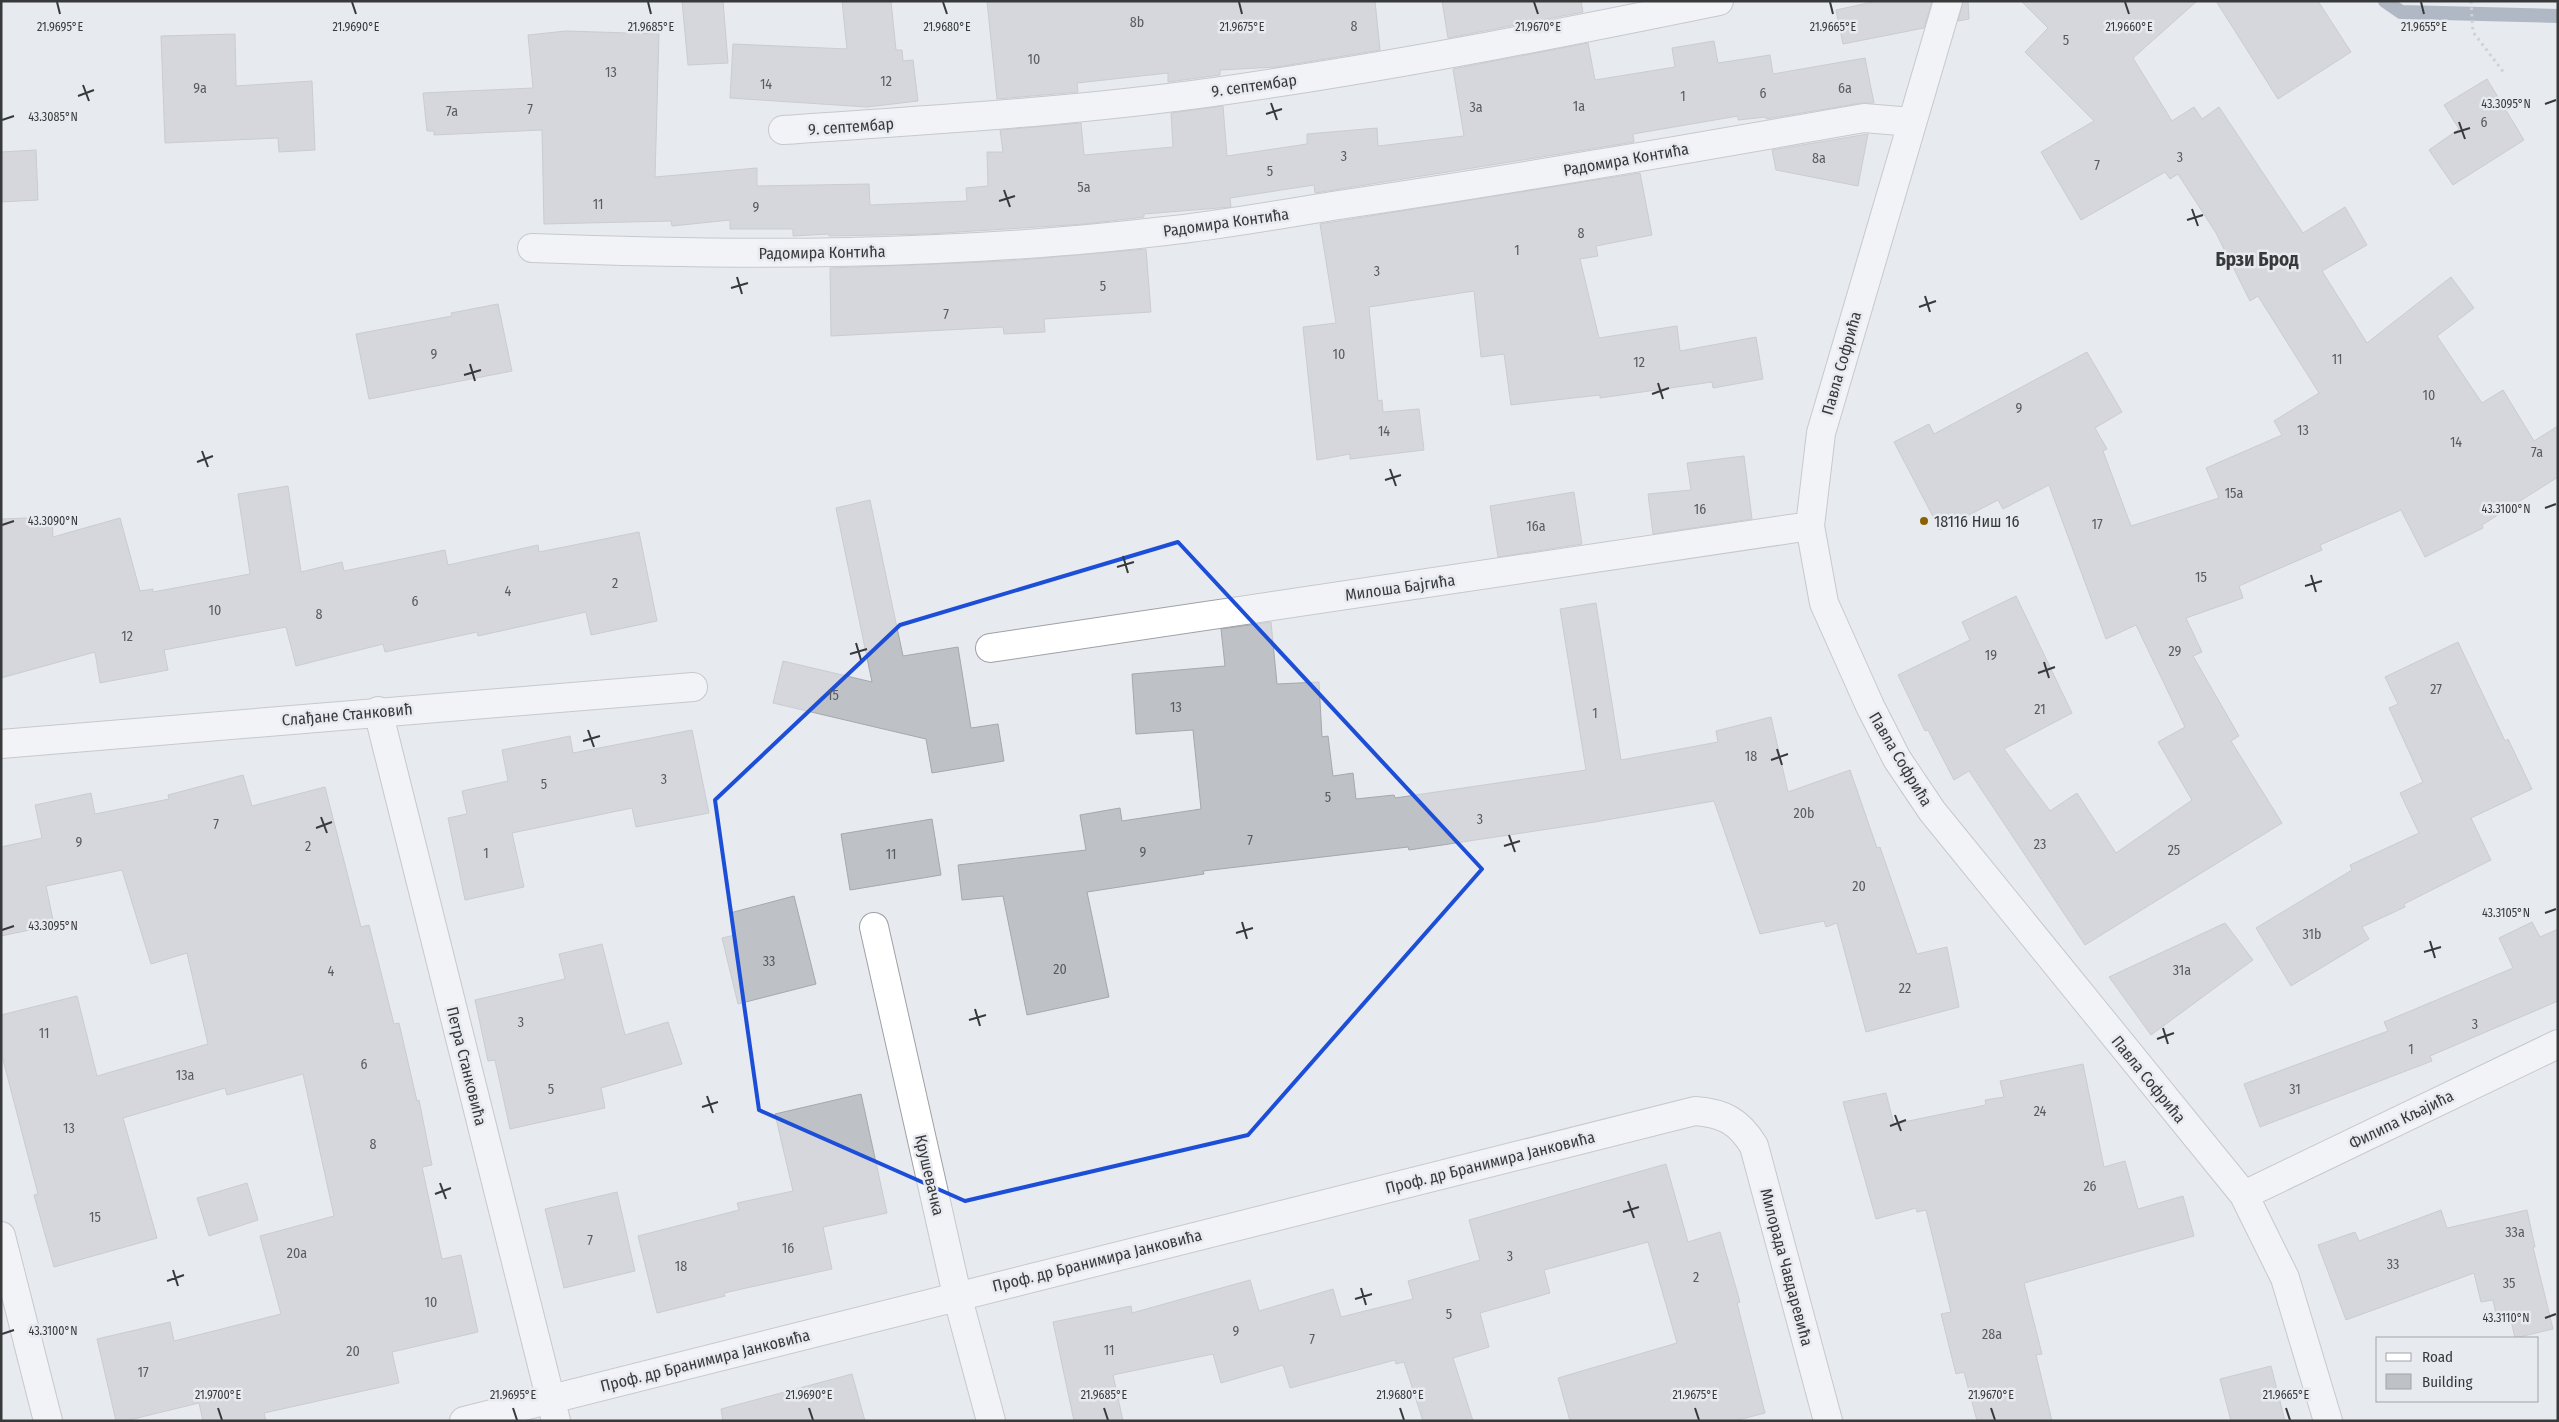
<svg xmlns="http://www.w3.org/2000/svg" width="2559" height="1422" viewBox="0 0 2559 1422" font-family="'Fira Sans Condensed',sans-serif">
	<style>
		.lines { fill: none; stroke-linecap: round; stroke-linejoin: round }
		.stream { stroke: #6f7c92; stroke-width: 14 }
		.building { fill: #bec1c6; stroke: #a5a8ad }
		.minor-casing { stroke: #9ea1a5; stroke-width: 30 }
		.path { stroke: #b2b4b8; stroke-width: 3; stroke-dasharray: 2.5 4; stroke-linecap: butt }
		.minor { stroke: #fff; stroke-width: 28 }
		.marked { fill: none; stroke: #1d4ed8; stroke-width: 4; stroke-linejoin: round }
		.ticks { fill: none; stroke: #38393b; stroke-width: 2 }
		.poi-dot { fill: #8a6201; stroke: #e7eaef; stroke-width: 2 }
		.labels { text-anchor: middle; stroke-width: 5; stroke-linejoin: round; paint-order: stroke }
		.number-label { font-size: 14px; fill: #5a5b5e }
		.street-label { font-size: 16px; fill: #38393b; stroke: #e7eaef }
		.poi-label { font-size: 16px; fill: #38393b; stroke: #e7eaef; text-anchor: start }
		.quarter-label { font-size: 19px; font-weight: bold; fill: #38393b; stroke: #e7eaef }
		.ticks-label { font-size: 12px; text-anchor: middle; fill: #38393b; stroke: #e7eaef; stroke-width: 5; stroke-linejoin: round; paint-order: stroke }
	</style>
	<rect width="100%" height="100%" fill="#e7eaef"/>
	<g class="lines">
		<path class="stream" d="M 2385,1 L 2401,12 L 2558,16"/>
	</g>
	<path class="building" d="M 682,1 L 723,1 L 728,63 L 688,65 Z
		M 842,1 L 891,1 L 896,50 L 902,50 L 903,61 L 913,60 L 918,101 L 867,107 L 730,98 L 733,44 L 847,49 Z
		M 987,1 L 1375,1 L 1380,50 L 1277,67 L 1220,70 L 1220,75 L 1168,82 L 1168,73 L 1077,83 L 1078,92 L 997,99 Z
		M 1442,1 L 1581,1 L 1583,12 L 1448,38 Z
		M 1877,1 L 1932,1 L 1924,28 L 1843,44 L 1836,10 Z
		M 1963,1 L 1968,1 L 1969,19 L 1958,21 Z
		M 2021,1 L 2197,1 L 2133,58 L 2172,121 L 2194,107 L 2202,119 L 2219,107 L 2303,233 L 2345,207 L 2367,245 L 2322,271 L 2367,343 L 2451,277 L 2474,308 L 2437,336 L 2482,403 L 2503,390 L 2534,441 L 2558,426 L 2558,477 L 2482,525 L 2483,528 L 2425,557 L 2401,510 L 2320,545 L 2322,550 L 2239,586 L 2243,598 L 2186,618 L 2202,652 L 2193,656 L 2239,736 L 2231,741 L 2282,823 L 2085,945 L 1969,771 L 1954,780 L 1928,730 L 1925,731 L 1898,675 L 1970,640 L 1962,622 L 2016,596 L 2072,713 L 2004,749 L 2050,811 L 2077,793 L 2116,853 L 2192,800 L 2158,742 L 2185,727 L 2136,625 L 2106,639 L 2049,485 L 2003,509 L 1998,500 L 1940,530 L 1894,442 L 1929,424 L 1934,434 L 2087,352 L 2122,412 L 2095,428 L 2107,449 L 2103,451 L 2131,526 L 2219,498 L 2206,468 L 2282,435 L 2274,421 L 2319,393 L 2258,296 L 2250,301 L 2216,233 L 2178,174 L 2170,179 L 2165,172 L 2081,220 L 2041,152 L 2094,121 L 2025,52 L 2048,28 Z
		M 2216,1 L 2318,1 L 2351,52 L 2278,99 Z
		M 566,31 L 659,34 L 655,177 L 757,168 L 757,186 L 869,184 L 870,205 L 967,201 L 966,188 L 988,186 L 987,152 L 1003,152 L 1000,130 L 1081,123 L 1084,155 L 1173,147 L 1171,113 L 1223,106 L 1227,156 L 1307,144 L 1307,134 L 1377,128 L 1378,146 L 1464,136 L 1453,69 L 1588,43 L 1595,80 L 1675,67 L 1672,48 L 1714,41 L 1718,63 L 1770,55 L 1773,74 L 1865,58 L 1874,103 L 1861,103 L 1766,119 L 1766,117 L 1738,120 L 1738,116 L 1633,134 L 1634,142 L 1529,159 L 1315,193 L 1314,185 L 1230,198 L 1231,207 L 1144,214 L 1144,217 L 1085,224 L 927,234 L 829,236 L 829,234 L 793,236 L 793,229 L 730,229 L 730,220 L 672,226 L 671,221 L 544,224 L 542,130 L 434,135 L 434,131 L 427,131 L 423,93 L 533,88 L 528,35 Z
		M 235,34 L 236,86 L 312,81 L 315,150 L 279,152 L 278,138 L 165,143 L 161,36 Z
		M 2487,79 L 2524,140 L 2453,185 L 2429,150 L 2459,129 L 2444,105 Z
		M 1868,134 L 1858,186 L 1776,170 L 1772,150 Z
		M 36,150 L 38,200 L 1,202 L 1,152 Z
		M 1640,173 L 1652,235 L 1596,246 L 1598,256 L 1580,259 L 1599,338 L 1677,326 L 1680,351 L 1756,337 L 1763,379 L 1713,388 L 1712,382 L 1600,398 L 1600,395 L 1511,405 L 1504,354 L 1481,357 L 1474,291 L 1369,307 L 1378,401 L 1382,400 L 1383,412 L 1419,409 L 1424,450 L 1350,459 L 1350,454 L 1317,460 L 1303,327 L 1336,323 L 1320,224 Z
		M 1146,249 L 1151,312 L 1044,319 L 1045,332 L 1004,334 L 1003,327 L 831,336 L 830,268 L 1008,261 Z
		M 498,304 L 512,371 L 369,399 L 356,334 L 452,316 L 451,313 Z
		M 1744,456 L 1752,519 L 1653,534 L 1648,494 L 1691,490 L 1687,463 Z
		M 288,486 L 301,572 L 342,562 L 344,571 L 445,550 L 448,565 L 538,545 L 539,552 L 639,532 L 657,621 L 591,635 L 586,612 L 478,636 L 477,632 L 385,652 L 383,644 L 296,666 L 286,627 L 164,650 L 168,670 L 100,683 L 95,652 L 1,678 L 1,519 L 52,517 L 53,537 L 120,518 L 140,591 L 153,589 L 153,592 L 250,574 L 238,494 Z
		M 1574,492 L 1582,544 L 1498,557 L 1490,506 Z
		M 870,500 L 903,656 L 958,647 L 971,728 L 998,724 L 1004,761 L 932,773 L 926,739 L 773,703 L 783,661 L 872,682 L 836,508 Z
		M 1596,603 L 1621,760 L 1718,742 L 1716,731 L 1771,717 L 1788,792 L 1850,770 L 1877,848 L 1880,847 L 1917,954 L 1947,947 L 1959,1007 L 1866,1032 L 1837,923 L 1826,927 L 1824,921 L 1760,934 L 1714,801 L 1595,822 L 1409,850 L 1408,847 L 1203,871 L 1204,874 L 1087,892 L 1109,997 L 1027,1015 L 1003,896 L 962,900 L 958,865 L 1086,850 L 1080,815 L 1120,808 L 1122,821 L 1201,809 L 1193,730 L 1136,734 L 1132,674 L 1225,666 L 1221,629 L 1271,622 L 1277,684 L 1319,682 L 1322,737 L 1328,736 L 1333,776 L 1353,773 L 1356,799 L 1394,795 L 1395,798 L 1586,770 L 1560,609 Z
		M 2458,642 L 2505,741 L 2508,739 L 2532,789 L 2471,818 L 2491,860 L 2404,904 L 2405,907 L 2362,927 L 2369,939 L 2291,986 L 2256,928 L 2352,870 L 2350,865 L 2419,833 L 2400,793 L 2423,782 L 2389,708 L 2398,704 L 2385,677 Z
		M 692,730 L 709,813 L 636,827 L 632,808 L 512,833 L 524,887 L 465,900 L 448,818 L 467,814 L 462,791 L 508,781 L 502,750 L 570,736 L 573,753 Z
		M 243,775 L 252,806 L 325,787 L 361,927 L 369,925 L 394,1024 L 399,1023 L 417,1101 L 419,1100 L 432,1165 L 422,1167 L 442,1259 L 461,1255 L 478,1332 L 392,1352 L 399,1383 L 264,1413 L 266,1421 L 203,1421 L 199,1403 L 125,1421 L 116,1421 L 97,1339 L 170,1322 L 174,1341 L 281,1314 L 260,1236 L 334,1216 L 303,1074 L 227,1095 L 225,1088 L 123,1118 L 157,1238 L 54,1267 L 34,1195 L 38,1194 L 1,1052 L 1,1015 L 77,996 L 97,1076 L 208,1044 L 187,953 L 151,964 L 122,870 L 46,886 L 54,925 L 1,936 L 1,847 L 42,838 L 35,805 L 91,793 L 95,814 L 169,799 L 168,795 Z
		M 932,819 L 941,875 L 850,890 L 841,834 Z
		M 794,896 L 816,984 L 738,1004 L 722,938 L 735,935 L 730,913 Z
		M 2532,922 L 2540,937 L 2558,929 L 2558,1001 L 2430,1056 L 2432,1061 L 2260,1127 L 2244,1084 L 2388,1031 L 2384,1022 L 2513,968 L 2499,938 Z
		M 2225,923 L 2253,960 L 2151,1035 L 2109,977 Z
		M 602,944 L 625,1035 L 668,1022 L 682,1064 L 601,1088 L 605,1108 L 510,1129 L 495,1060 L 488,1061 L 475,1000 L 565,979 L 559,954 Z
		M 2083,1064 L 2104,1167 L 2125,1161 L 2138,1209 L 2183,1196 L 2194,1236 L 2024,1283 L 2042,1354 L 2036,1355 L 2052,1421 L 1977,1421 L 1964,1372 L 1956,1374 L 1941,1314 L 1951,1312 L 1926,1210 L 1917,1212 L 1916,1208 L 1876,1219 L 1843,1102 L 1886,1093 L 1894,1124 L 1986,1105 L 1985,1100 L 2004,1097 L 2000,1081 Z
		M 861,1094 L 887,1213 L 823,1227 L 832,1269 L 724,1293 L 725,1296 L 657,1313 L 638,1236 L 739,1210 L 737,1203 L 793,1191 L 775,1114 Z
		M 1666,1164 L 1688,1242 L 1720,1232 L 1740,1302 L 1737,1303 L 1765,1413 L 1734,1421 L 1570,1421 L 1558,1378 L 1677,1343 L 1648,1242 L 1544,1270 L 1550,1293 L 1480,1313 L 1489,1347 L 1453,1358 L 1473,1421 L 1423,1421 L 1404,1362 L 1396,1364 L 1395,1360 L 1290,1388 L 1283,1365 L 1221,1383 L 1213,1354 L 1113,1375 L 1123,1421 L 1074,1421 L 1053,1322 L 1131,1306 L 1132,1313 L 1250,1280 L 1259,1311 L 1333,1289 L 1341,1317 L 1413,1299 L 1408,1281 L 1480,1260 L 1469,1220 Z
		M 247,1183 L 258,1220 L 209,1236 L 197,1198 Z
		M 617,1192 L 635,1271 L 564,1288 L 545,1209 Z
		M 2441,1210 L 2447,1228 L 2527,1210 L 2535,1247 L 2533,1247 L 2553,1329 L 2515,1338 L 2510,1316 L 2497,1319 L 2493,1300 L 2481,1302 L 2474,1273 L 2346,1320 L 2318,1245 L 2355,1232 L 2359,1241 Z
		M 2271,1366 L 2285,1421 L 2231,1421 L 2220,1379 Z
		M 852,1374 L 865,1421 L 723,1421 L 721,1409 Z"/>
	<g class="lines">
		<g class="minor-casing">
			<path id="minor" d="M 1948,1 L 1821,433 L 1810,526 L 1824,603 L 1870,706 L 1897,759 L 1932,811 L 2244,1195 L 2285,1278 L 2328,1421
				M 783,130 C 943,119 1103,110 1261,85 C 1415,62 1567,32 1719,1
				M 532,248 C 743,256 955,256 1165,231 C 1221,225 1277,215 1332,206 C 1510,180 1687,149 1864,118 L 1912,122
				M 990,648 L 1810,526
				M 378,711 L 556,1421
				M 1,744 L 693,687
				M 874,927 L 957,1295 L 991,1421
				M 2244,1195 L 2558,1044
				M 1,1236 L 48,1421
				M 464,1421 L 1695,1111 C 1723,1113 1739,1121 1754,1146 L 1828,1421"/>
		</g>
		<path class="path" d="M 2471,1 L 2473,32 L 2505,74"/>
		<use href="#minor" class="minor"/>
	</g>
	<path d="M0 0H2559V1422H0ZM 1178,542 L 1482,869 L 1248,1135 L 965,1201 L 759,1110 L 715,800 L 900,625 Z" fill="#e7eaef" fill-opacity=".55" fill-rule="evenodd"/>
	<path class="marked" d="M 1178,542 L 1482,869 L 1248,1135 L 965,1201 L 759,1110 L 715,800 L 900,625 Z"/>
	<path class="ticks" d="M 57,2 L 60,14M 352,2 L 356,14M 648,2 L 651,14M 943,2 L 947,14M 1239,2 L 1242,14M 1534,2 L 1538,14M 1830,2 L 1833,14M 2125,2 L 2129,14M 2421,2 L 2424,14M 83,85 L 89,101M 78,96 L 94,90M 1271,103 L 1277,120M 2545,104 L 2556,100M 1266,114 L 1282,109M 2,120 L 14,116M 2459,122 L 2465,139M 2454,133 L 2470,128M 1004,190 L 1010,207M 999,201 L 1015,196M 2192,209 L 2198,226M 2187,220 L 2203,215M 737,277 L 742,294M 731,288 L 748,283M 1925,296 L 1930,312M 1919,307 L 1936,301M 470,364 L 475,381M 464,375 L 481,370M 1658,383 L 1663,399M 1652,394 L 1669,388M 202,451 L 208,467M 197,462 L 213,456M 1390,469 L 1396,486M 1385,480 L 1401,475M 2545,508 L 2556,504M 2,525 L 14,521M 1123,556 L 1128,573M 1117,567 L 1134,562M 2311,575 L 2316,592M 2305,586 L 2322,581M 856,643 L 861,660M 850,654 L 867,649M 2044,662 L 2049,678M 2038,673 L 2055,667M 588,730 L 594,747M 583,741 L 600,736M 1777,749 L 1782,765M 1771,760 L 1788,754M 321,817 L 327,833M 316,828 L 332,822M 1509,835 L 1515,852M 1504,846 L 1520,841M 2545,913 L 2556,909M 1242,922 L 1247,939M 2,930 L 14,926M 1236,933 L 1253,928M 2430,941 L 2435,958M 2424,952 L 2441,947M 975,1009 L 980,1026M 969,1020 L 986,1015M 2163,1028 L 2168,1044M 2157,1039 L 2174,1033M 707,1096 L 713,1113M 702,1107 L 718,1102M 1895,1115 L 1901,1131M 1890,1126 L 1906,1120M 440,1183 L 446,1199M 435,1194 L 451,1188M 1628,1201 L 1634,1218M 1623,1212 L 1639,1207M 173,1270 L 178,1286M 167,1281 L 184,1275M 1361,1288 L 1366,1305M 1355,1299 L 1372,1294M 2545,1318 L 2556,1314M 2,1334 L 14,1330M 218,1408 L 222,1420M 513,1408 L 517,1420M 809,1408 L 813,1420M 1104,1408 L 1108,1420M 1400,1408 L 1404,1420M 1695,1408 L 1699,1420M 1991,1408 L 1995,1420M 2286,1408 L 2290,1420"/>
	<circle class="poi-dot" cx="1924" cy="521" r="5"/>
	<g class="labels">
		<g class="number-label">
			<text x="1137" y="27">8b</text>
			<text x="1354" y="31">8</text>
			<text x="2066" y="45">5</text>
			<text x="1034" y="64">10</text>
			<text x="611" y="77">13</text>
			<text x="886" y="86">12</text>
			<text x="766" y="89">14</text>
			<text x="200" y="93">9a</text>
			<text x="1845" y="93">6a</text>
			<text x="1763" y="98">6</text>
			<text x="1683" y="101">1</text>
			<text x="1579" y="111">1a</text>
			<text x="1476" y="112">3a</text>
			<text x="530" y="114">7</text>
			<text x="452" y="116">7a</text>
			<text x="2484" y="127">6</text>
			<text x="1344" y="161">3</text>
			<text x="2180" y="162">3</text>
			<text x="1819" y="163">8a</text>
			<text x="2097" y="170">7</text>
			<text x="1270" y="176">5</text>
			<text x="1084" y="192">5a</text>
			<text x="598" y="209">11</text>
			<text x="756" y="212">9</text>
			<text x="1581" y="238">8</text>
			<text x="1517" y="255">1</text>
			<text x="1377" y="276">3</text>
			<text x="1103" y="291">5</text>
			<text x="946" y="319">7</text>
			<text x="434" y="359">9</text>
			<text x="1339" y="359">10</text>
			<text x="2337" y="364">11</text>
			<text x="1639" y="367">12</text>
			<text x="2429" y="400">10</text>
			<text x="2019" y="413">9</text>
			<text x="2303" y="435">13</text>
			<text x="1384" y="436">14</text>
			<text x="2456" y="447">14</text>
			<text x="2537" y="457">7a</text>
			<text x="2234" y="498">15a</text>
			<text x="1700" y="514">16</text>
			<text x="2097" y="529">17</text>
			<text x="1536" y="531">16a</text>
			<text x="2201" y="582">15</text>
			<text x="615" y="588">2</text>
			<text x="508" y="596">4</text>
			<text x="415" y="606">6</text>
			<text x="215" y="615">10</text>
			<text x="319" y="619">8</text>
			<text x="127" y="641">12</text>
			<text x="2175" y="656">29</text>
			<text x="1991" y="660">19</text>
			<text x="2436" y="694">27</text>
			<text x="833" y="700">15</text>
			<text x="1176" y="712">13</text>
			<text x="2040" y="714">21</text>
			<text x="1595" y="718">1</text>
			<text x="1751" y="761">18</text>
			<text x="664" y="784">3</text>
			<text x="544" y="789">5</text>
			<text x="1328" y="802">5</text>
			<text x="1804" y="818">20b</text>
			<text x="1480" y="824">3</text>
			<text x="216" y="829">7</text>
			<text x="1250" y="845">7</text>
			<text x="79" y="847">9</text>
			<text x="2040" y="849">23</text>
			<text x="308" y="851">2</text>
			<text x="2174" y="855">25</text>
			<text x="1143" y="857">9</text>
			<text x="486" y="858">1</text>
			<text x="891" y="859">11</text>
			<text x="1859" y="891">20</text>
			<text x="2312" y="939">31b</text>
			<text x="769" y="966">33</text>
			<text x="1060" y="974">20</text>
			<text x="2182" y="975">31a</text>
			<text x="331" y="976">4</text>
			<text x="1905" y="993">22</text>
			<text x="521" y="1027">3</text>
			<text x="2475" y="1029">3</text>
			<text x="44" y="1038">11</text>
			<text x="2411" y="1054">1</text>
			<text x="364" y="1069">6</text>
			<text x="185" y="1080">13a</text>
			<text x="551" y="1094">5</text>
			<text x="2295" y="1094">31</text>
			<text x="2040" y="1116">24</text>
			<text x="69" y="1133">13</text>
			<text x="373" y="1149">8</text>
			<text x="2090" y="1191">26</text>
			<text x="95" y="1222">15</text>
			<text x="2515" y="1237">33a</text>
			<text x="590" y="1245">7</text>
			<text x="788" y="1253">16</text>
			<text x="297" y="1258">20a</text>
			<text x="1510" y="1261">3</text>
			<text x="2393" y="1269">33</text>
			<text x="681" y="1271">18</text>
			<text x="1696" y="1282">2</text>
			<text x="2509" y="1288">35</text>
			<text x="431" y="1307">10</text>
			<text x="1449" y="1319">5</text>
			<text x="1236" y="1336">9</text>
			<text x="1992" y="1339">28a</text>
			<text x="1312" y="1344">7</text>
			<text x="1109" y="1355">11</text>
			<text x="353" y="1356">20</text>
			<text x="143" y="1377">17</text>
		</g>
		<g class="street-label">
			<text transform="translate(1254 85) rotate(-8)" y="6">9. септембар</text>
			<text transform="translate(851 126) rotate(-4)" y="6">9. септембар</text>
			<text transform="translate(1626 159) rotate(-10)" y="6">Радомира Контића</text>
			<text transform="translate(1226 222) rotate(-8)" y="6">Радомира Контића</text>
			<text transform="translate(822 252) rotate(-1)" y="6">Радомира Контића</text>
			<text transform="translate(1841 363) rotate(-74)" y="6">Павла Софрића</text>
			<text transform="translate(1400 587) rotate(-8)" y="6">Милоша Бајгића</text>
			<text transform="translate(347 714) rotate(-5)" y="6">Слађане Станковић</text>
			<text transform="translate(1901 759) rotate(59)" y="6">Павла Софрића</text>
			<text transform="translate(467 1066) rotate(76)" y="6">Петра Станковића</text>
			<text transform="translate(2149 1079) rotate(51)" y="6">Павла Софрића</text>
			<text transform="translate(2401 1119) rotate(-26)" y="6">Филипа Кљајића</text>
			<text transform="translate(1490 1162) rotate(-14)" y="6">Проф. др Бранимира Јанковића</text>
			<text transform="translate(930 1175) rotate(77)" y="6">Крушевачка</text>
			<text transform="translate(1097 1260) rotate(-14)" y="6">Проф. др Бранимира Јанковића</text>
			<text transform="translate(1787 1267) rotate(75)" y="6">Милорада Чавдаревића</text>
			<text transform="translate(705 1360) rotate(-14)" y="6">Проф. др Бранимира Јанковића</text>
		</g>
		<g class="poi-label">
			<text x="1934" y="527">18116 Ниш 16</text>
		</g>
		<g class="quarter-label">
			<text x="2257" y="266">Брзи Брод</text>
		</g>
	</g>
	<g class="ticks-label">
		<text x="60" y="31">21.9695°E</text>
		<text x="356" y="31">21.9690°E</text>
		<text x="651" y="31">21.9685°E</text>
		<text x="947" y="31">21.9680°E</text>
		<text x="1242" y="31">21.9675°E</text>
		<text x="1538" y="31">21.9670°E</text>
		<text x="1833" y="31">21.9665°E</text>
		<text x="2129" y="31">21.9660°E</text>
		<text x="2424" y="31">21.9655°E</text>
		<text x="2506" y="108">43.3095°N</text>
		<text x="53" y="121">43.3085°N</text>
		<text x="2506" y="513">43.3100°N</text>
		<text x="53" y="525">43.3090°N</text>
		<text x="2506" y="917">43.3105°N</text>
		<text x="53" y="930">43.3095°N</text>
		<text x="2506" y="1322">43.3110°N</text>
		<text x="53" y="1335">43.3100°N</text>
		<text x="218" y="1399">21.9700°E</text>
		<text x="513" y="1399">21.9695°E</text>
		<text x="809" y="1399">21.9690°E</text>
		<text x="1104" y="1399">21.9685°E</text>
		<text x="1400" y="1399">21.9680°E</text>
		<text x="1695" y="1399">21.9675°E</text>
		<text x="1991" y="1399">21.9670°E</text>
		<text x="2286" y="1399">21.9665°E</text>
	</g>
	<rect width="2559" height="1422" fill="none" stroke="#38393b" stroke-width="5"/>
	<rect x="2376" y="1337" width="162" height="65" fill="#e7eaef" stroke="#a1a3a7"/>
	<rect x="2386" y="1353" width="25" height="8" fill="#ffffff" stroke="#a1a3a7"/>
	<text x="2422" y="1362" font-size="15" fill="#38393b">Road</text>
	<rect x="2386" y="1374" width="25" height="15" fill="#bec1c6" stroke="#a1a3a7"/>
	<text x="2422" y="1387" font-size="15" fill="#38393b">Building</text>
</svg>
